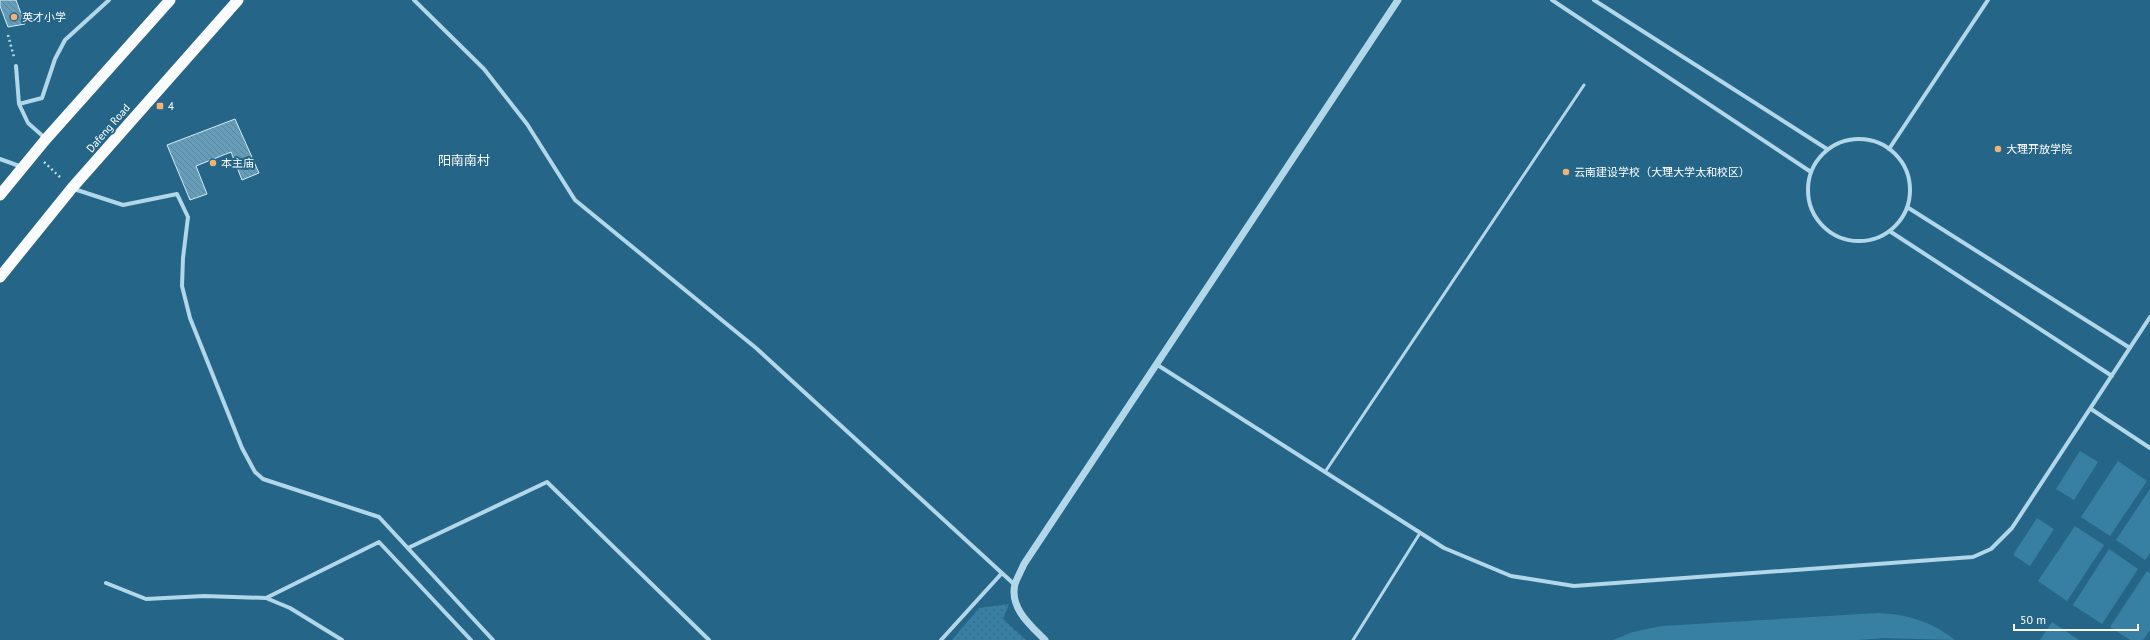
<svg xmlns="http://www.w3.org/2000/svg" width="2150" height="640" viewBox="0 0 2150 640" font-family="'PT Sans','Noto Sans SC',sans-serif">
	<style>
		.grass { fill: url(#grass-dots) }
		.pitch { fill: #3780a3 }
		.building { fill: url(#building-back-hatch); stroke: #d5ecf7 }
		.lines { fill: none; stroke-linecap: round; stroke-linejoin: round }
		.path { stroke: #b1d7e9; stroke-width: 2.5; stroke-dasharray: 2 3; stroke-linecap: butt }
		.service { stroke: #b1d7e9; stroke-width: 3 }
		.minor { stroke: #b1d7e9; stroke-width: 4 }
		.tertiary { stroke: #b1d7e9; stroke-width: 7 }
		.trunk { stroke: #fafcfe; stroke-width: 11 }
		.poi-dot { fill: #f2b276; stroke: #256688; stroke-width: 1.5 }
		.labels { text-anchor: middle; stroke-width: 4; stroke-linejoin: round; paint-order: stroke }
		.poi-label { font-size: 11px; fill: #fff; stroke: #256688; text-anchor: start }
		.street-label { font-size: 11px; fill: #fff; stroke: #256688 }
		.quarter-label { font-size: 13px; fill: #fff; stroke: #256688 }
	</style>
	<defs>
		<pattern id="grass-dots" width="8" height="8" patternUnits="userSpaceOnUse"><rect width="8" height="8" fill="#3780a3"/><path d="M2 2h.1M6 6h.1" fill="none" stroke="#40697c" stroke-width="1.8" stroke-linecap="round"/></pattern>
		<pattern id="building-back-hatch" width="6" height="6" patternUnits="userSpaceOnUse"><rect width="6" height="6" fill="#669eba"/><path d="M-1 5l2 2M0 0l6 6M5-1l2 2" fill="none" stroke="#5e8599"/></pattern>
	</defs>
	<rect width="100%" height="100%" fill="#256688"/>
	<path class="grass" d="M 1009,604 L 1003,619 L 1026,640 L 952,640 L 979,608 Z"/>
	<path class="pitch" d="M 2080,451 L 2098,462 L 2074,500 L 2056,489 Z
		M 2118,461 L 2147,481 L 2110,536 L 2081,517 Z
		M 2150,489 L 2150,553 L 2145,560 L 2116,540 Z
		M 2037,518 L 2054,529 L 2030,566 L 2013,555 Z
		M 2075,526 L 2104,545 L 2067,601 L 2038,581 Z
		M 2109,549 L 2138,569 L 2102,624 L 2073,605 Z
		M 2147,571 L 2150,573 L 2150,630 L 2143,640 L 2130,640 L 2110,627 Z
		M 1878,613 C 1907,614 1933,622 1955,640 L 1884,638 L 1859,640 L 1613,640 L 1633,632 L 1662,626 Z
		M 2052,622 L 2079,640 L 2040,640 Z"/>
	<path class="building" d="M 0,0 L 16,0 L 25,24 L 8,27 L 0,6 Z
		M 235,119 L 259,173 L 242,180 L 231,152 L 196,166 L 207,194 L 190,200 L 167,145 Z"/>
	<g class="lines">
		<path class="path" d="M 8,35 L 14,57
			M 44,162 L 62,179"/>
		<path class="service" d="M 1325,472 L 1584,85
			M 1353,640 L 1420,533"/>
		<path class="minor" d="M 414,0 L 484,69 L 527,124 L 575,200 L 756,348 L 1015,585
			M 1552,0 L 1811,172
			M 1594,0 L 1827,149
			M 16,66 L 19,104 L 28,123 L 45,138
			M 19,104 L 42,98 L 55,59 L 65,40 L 109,0
			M1808 190a51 51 0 1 1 102 0a51 51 0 1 1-102 0Z
			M 1889,149 L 1988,0
			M 0,159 L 22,167
			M 74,189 L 123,205 L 177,194 L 188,217 L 183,258 L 182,286 L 190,318 L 242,448 L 255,472 L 263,479 L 379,517 L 493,640
			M 1907,207 L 2130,348
			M 1891,232 L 2112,376
			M 1156,364 L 1444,548 L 1511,576 L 1574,586 L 1973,557 L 1991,549 L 2012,528 L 2150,317
			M 2091,409 L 2150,448
			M 408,548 L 547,482 L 709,640
			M 106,583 L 146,599 L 204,596 L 266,598 L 290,608 L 342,640
			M 266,598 L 379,542 L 471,640
			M 941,640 L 1002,573"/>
		<path class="tertiary" d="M 1045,640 C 1031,626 1009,608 1015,584 C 1017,578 1021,571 1024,564 L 1398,0"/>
		<path class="trunk" d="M 0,195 L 46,139 L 170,0
			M 0,277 L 72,188 L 238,0"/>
	</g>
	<g class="poi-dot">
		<circle cx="14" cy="17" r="4"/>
		<rect x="156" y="102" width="8" height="8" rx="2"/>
		<circle cx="1998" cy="149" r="4"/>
		<circle cx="213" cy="163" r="4"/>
		<circle cx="1566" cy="172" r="4"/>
	</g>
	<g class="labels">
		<g class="poi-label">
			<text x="22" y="21">英才小学</text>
			<text x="168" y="110">4</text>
			<text x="2006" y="153">大理开放学院</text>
			<text x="221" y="167">本主庙</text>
			<text x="1574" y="176">云南建设学校（大理大学太和校区）</text>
		</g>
		<g class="street-label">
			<text transform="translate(108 128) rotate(-49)" y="4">Dafeng Road</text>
		</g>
		<g class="quarter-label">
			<text x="464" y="165">阳南南村</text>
		</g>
	</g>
	<path d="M2014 624v6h124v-6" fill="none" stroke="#ffffff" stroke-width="2"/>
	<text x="2020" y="624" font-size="12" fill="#ffffff" stroke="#256688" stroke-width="3" paint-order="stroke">50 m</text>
</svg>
